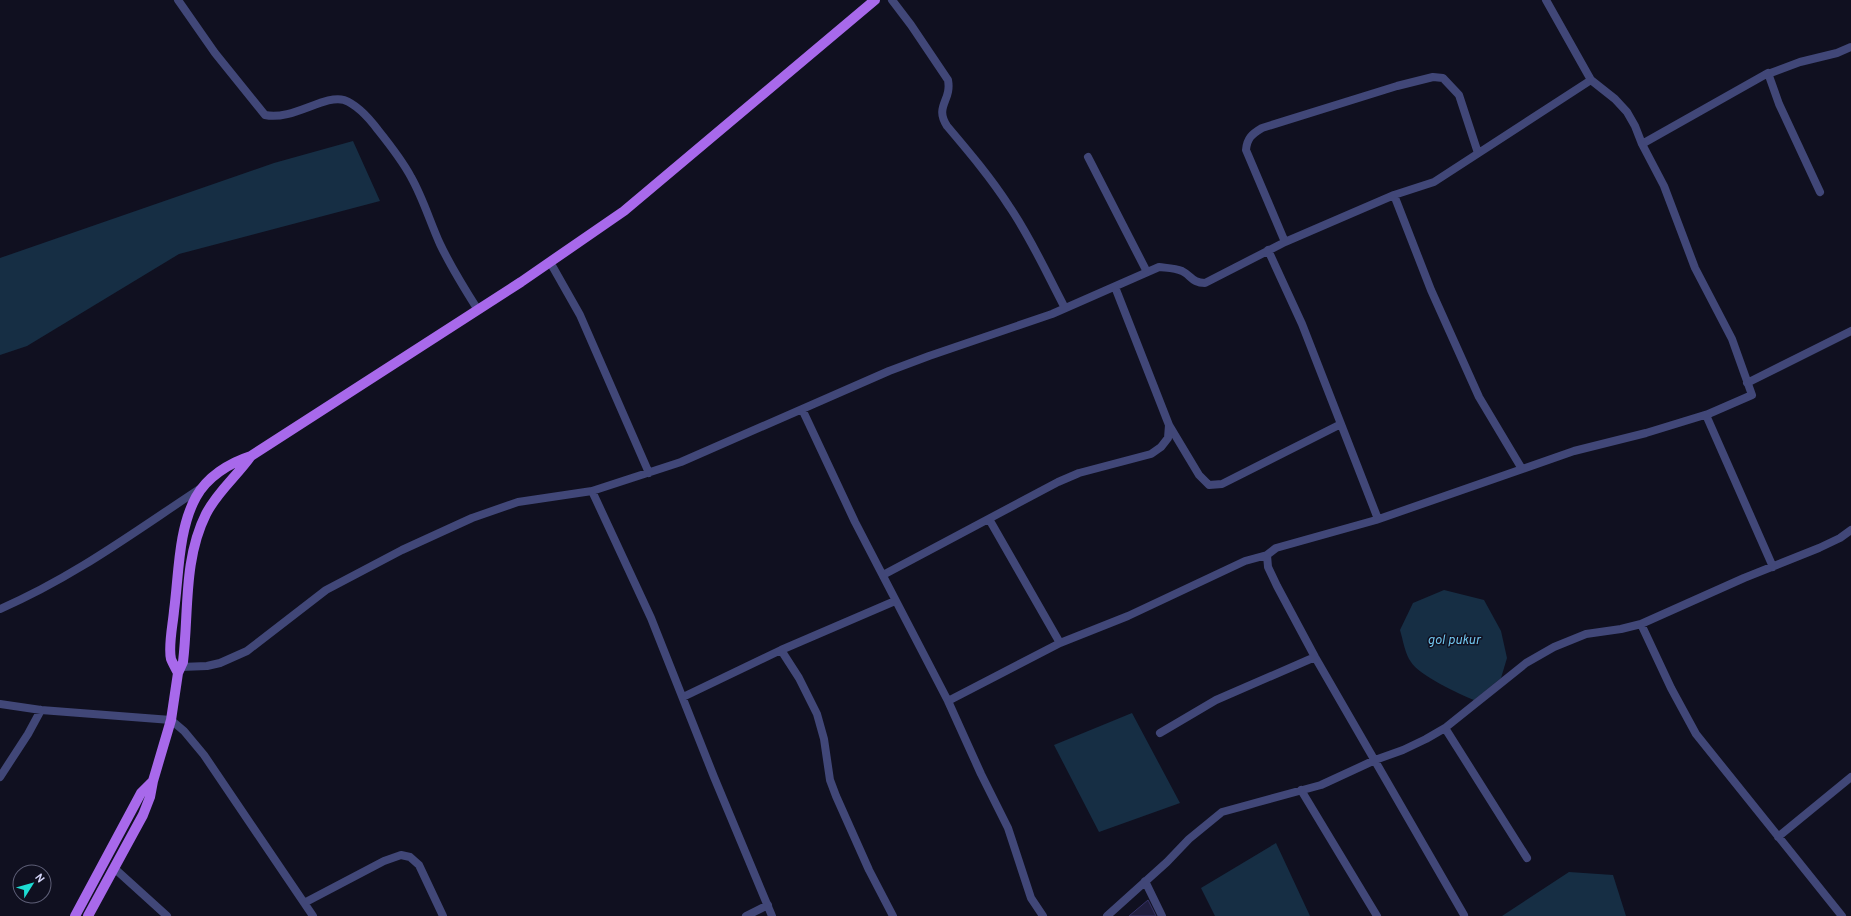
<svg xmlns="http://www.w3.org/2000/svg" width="1851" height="916" viewBox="0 0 1851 916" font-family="Overpass,sans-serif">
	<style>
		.water { fill: #162e44 }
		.building { fill: #201e3e; stroke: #363367 }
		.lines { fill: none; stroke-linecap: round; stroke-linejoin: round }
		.minor { stroke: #414778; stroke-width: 8 }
		.tertiary { stroke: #414778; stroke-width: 8 }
		.primary { stroke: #a869eb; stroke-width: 10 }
		.labels { text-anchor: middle; stroke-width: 3; stroke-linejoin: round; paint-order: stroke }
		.water-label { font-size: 13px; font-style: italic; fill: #70c4ec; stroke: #101020 }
	</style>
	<rect width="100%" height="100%" fill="#101020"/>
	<path class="water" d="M 353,141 L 380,201 L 179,254 L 27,346 L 0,355 L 0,258 L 274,163 Z
		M 1444,590 L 1484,600 L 1501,631 L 1507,658 L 1501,678 L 1474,700 C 1459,694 1420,676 1411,662 C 1405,654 1403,640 1400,630 L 1413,603 Z
		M 1132,713 L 1180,803 L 1099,832 L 1054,745 Z
		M 1276,843 L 1310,916 L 1215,916 L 1201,888 Z
		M 1569,872 L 1613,875 L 1626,916 L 1502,916 Z"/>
	<path class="building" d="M 1148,900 L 1156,916 L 1129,916 Z"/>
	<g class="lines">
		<path class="minor" d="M 178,0 L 215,53 L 265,115 C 292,121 325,94 344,100 C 358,105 369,118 378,130 C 390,145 402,160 411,177 C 423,198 430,222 440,244 C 451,267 464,288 478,310
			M 892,0 L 911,25 L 948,80 C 952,101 934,106 947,126 C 969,152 991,178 1009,206 C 1031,238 1047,274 1065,308
			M 1546,0 L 1591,80 L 1615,99 L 1627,112 L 1635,126 L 1642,144 L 1664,186 L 1695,268 L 1732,339 L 1752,395 L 1706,415 L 1773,567
			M 1768,74 L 1800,62 L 1837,53 L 1851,47
			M 1642,144 L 1768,73 L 1779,104 L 1820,192
			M 1088,157 L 1147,272
			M 1394,195 L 1431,290 L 1479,397 L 1522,469
			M 1285,242 L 1246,150 C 1247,138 1252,134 1262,128 L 1397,86 L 1433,77 L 1443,78 L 1459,95 L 1478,153
			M 1268,250 L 1302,324 L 1378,519
			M 550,262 L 580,315 L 649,473
			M 1747,383 L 1851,331
			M 802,409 L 855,522 L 948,701 L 981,774 L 1008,828 L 1031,898 L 1043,916
			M 1169,425 L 1199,475 L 1209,485 L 1222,484 L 1341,424
			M 592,491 L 651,618 L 714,777 L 772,916
			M 989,519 L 1060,643 L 1128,616 L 1245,561 L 1267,555
			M 883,575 L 1058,482 L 1079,473 L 1151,454 L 1161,447 L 1168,438 L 1169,425 L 1115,287
			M 1641,624 L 1671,688 L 1696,734 L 1842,916
			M 781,650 L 799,678 L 817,714 L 824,739 L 830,780 L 836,796 L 869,870 L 893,916
			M 181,667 L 207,666 L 220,663 L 247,651 L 326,590 L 402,550 L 472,518 L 518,502 L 592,491 L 681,462 L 889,371 L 929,356 L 1052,314 L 1159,267 C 1167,268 1175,268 1182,271 C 1192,276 1192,283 1205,283 L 1285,242 L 1394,195 L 1434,182 L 1591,80
			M 683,697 L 781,650 L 895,601
			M 948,701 L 1060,643
			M 0,704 L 41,710 L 171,720 L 184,731 L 204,755 L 313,916
			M 1445,728 L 1527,858
			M 1160,733 L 1216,700 L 1315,657
			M 0,777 L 28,734 L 41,710
			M 1301,790 L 1377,916
			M 1778,837 L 1851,777
			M 114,868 L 167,916
			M 1145,881 L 1162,916
			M 304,903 L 384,861 L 401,855 L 410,857 L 419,865 L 443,916
			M 1464,915 L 1315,657 L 1277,586 L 1268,567 L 1267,555 L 1276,548 L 1376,520 L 1574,451 L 1646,433 L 1708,414
			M 746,916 L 768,905
			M 1107,916 L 1167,862 L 1189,839 L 1222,812 L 1321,785 L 1375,760 L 1403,750 L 1426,739 L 1445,728 L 1526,663 L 1554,647 L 1586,634 L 1621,629 L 1641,624 L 1744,578 L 1819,548 L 1840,538 L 1851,530"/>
		<path class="tertiary" d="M 0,609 C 74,577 134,532 201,488"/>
		<path class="primary" d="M 178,673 C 176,669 173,664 171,659 C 168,646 173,624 174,611 C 179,574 178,530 196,497 C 207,477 229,463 251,456 L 521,282 L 624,211 L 875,0
			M 75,916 L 141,793 L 153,781
			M 88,916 L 143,815 L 150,797 L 153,781 L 171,720 L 178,673 L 183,662 C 189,613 183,560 206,514 C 217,492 237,476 251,456"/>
	</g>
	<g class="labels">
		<g class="water-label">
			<text x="1454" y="644">gol pukur</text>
		</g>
	</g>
	<g transform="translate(32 884) rotate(53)"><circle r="19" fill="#101020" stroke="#5e5f77"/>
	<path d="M0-3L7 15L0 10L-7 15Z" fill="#1ddcd3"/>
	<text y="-6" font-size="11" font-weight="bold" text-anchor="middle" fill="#d4d5f9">N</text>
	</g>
</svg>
